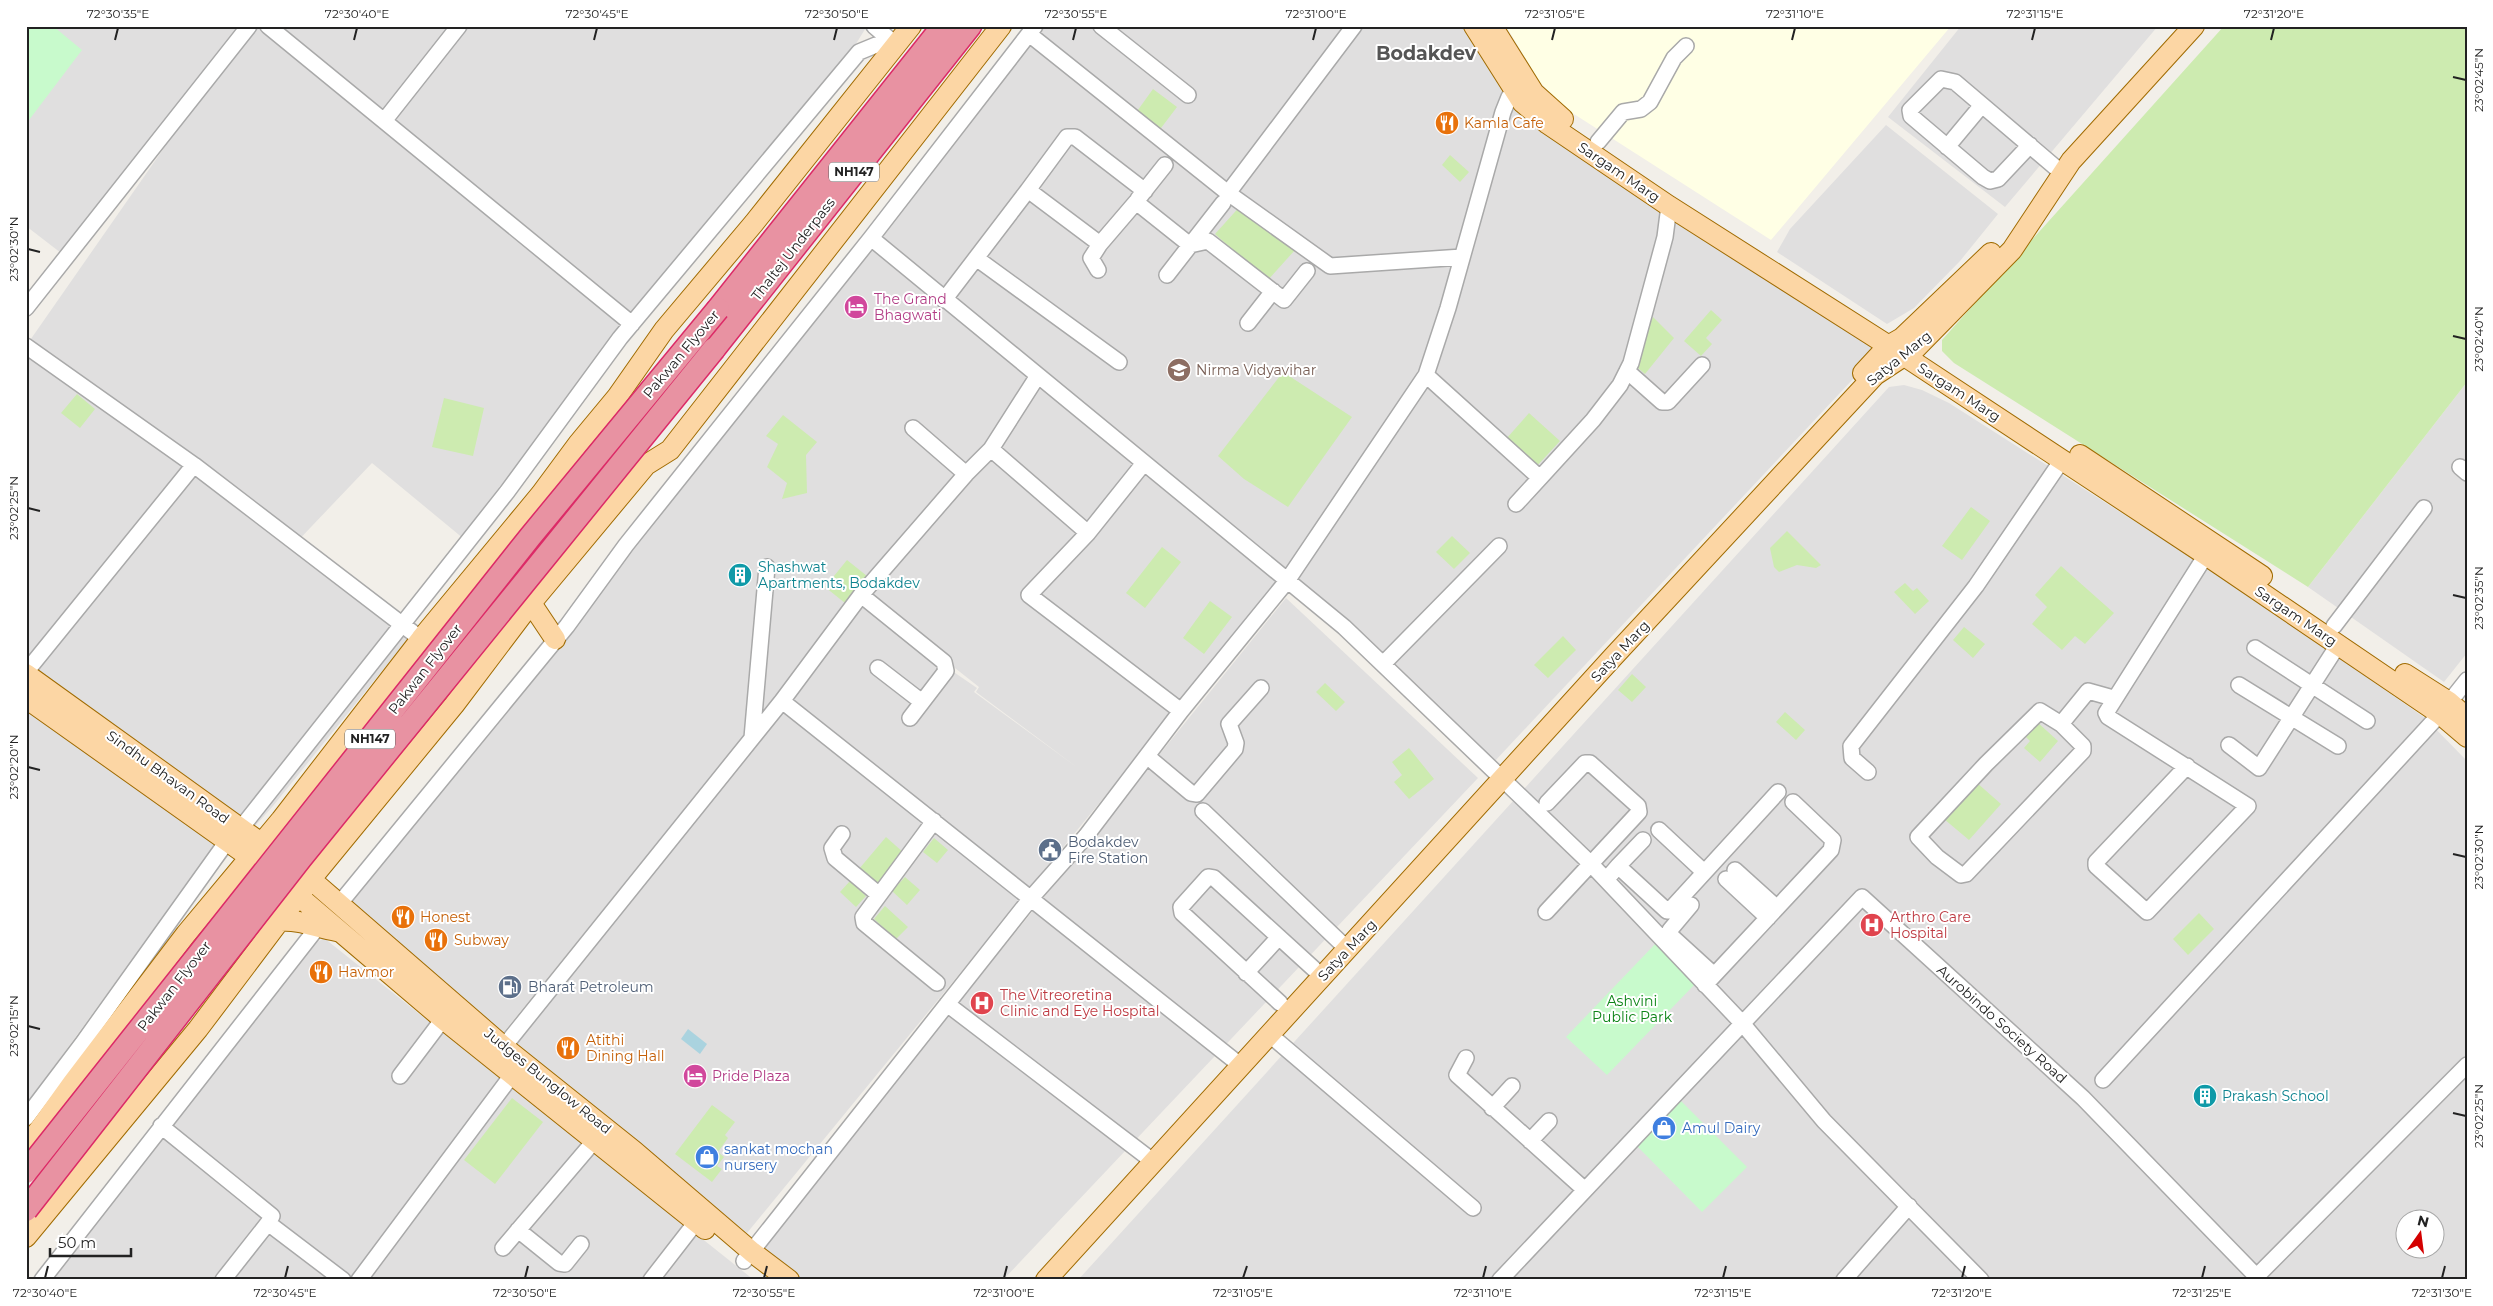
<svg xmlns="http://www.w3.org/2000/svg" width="2493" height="1306" viewBox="0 0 2493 1306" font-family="Montserrat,sans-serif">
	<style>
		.residential { fill: #e0dfdf; fill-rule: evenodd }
		.education { fill: #ffffe5 }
		.grass { fill: #cdebb0 }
		.park { fill: #c8facc }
		.water { fill: #aad3df }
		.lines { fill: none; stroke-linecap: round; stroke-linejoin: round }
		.minor-casing { stroke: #a9a9a9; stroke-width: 18 }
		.major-casing { stroke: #a06b00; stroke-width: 22 }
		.highway-casing { stroke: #dc2a67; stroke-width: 25 }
		.minor { stroke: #fff; stroke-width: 15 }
		.major { stroke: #fcd6a4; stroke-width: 20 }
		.highway { stroke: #e892a2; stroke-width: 22 }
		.highway-bridge-casing { stroke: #dc2a67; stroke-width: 25; stroke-linecap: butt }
		.highway-bridge { stroke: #e892a2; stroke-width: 22 }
		.ticks { fill: none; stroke: #222; stroke-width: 2 }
		.labels { text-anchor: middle; stroke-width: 4; stroke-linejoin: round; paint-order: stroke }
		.shield { fill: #fff; stroke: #646464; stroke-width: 1 }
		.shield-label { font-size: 12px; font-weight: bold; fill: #222 }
		.food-label { font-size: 14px; fill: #c56008; stroke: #fff; text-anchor: start }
		.street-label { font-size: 14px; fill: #222; stroke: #fff }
		.hotel-label { font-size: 14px; fill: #b23c85; stroke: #fff; text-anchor: start }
		.education-label { font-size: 14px; fill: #785e54; stroke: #fff; text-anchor: start }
		.culture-label { font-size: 14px; fill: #0d838f; stroke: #fff; text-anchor: start }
		.service-label { font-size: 14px; fill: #4e5e75; stroke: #fff; text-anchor: start }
		.health-label { font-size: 14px; fill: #be3a42; stroke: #fff; text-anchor: start }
		.park-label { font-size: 14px; fill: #0c8416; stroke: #fff }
		.shop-label { font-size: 14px; fill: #366cbe; stroke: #fff; text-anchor: start }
		.district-label { font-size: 19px; font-weight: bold; fill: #555; stroke: #fff }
		.neatline { fill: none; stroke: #222; stroke-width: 2 }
		.ticks-label { font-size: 12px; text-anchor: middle; fill: #222 }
	</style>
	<rect width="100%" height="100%" fill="#f2efe9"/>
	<path class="residential" d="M 26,26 L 241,26 L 61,253 L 26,226 Z
		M 249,26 L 867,26 L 854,47 L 464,539 L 372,463 L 291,548 L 407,640 L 273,806 L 117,980 L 26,1105 L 26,346 Z
		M 1046,26 L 1470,26 L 1512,90 L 1421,373 L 1287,574 L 747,1233 L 515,1045 L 862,598 L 945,666 L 977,688 L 974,692 L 1078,768 L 976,692 L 979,687 L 860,593 L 503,1033 L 345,902 Z
		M 1961,26 L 2158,26 L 2005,207 L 1888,117 Z
		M 1509,103 L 1884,346 L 1494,762 L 1292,580 L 1429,374 Z
		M 1886,125 L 1998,214 L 1960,261 L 1914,308 L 1887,324 L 1777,252 L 1790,229 Z
		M 2467,382 L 2467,653 L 2444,682 L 2308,587 Z
		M 1904,385 L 1922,390 L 1949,403 L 2241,589 L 2425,718 L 2467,761 L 2467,1280 L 1078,1280 L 1889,387 ZM 2406,1218 L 2436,1218 L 2436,1248 L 2406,1248 Z
		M 1286,598 L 1478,778 L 1003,1280 L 803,1280 L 761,1247 Z
		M 324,938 L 754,1280 L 46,1280 L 309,947 Z"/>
	<path class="education" d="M 1506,26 L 1951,26 L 1771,240 L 1563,107 L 1539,81 Z"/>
	<path class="grass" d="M 2224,26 L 2467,26 L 2467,382 L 2308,587 L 1954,363 L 1942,351 L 1942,340 Z
		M 1153,89 L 1177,107 L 1158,132 L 1135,114 Z
		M 1450,155 L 1469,172 L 1460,182 L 1442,165 Z
		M 1243,203 L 1295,250 L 1267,281 L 1215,234 Z
		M 1711,310 L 1722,320 L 1706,338 L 1712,344 L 1701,356 L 1684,341 Z
		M 1653,317 L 1674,338 L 1645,374 L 1632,363 Z
		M 1283,372 L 1352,417 L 1288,507 L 1244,479 L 1218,456 Z
		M 77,394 L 95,409 L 80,428 L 61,413 Z
		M 444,398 L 484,408 L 473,456 L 432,447 Z
		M 1529,413 L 1560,441 L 1536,467 L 1506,439 Z
		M 783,415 L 817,442 L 806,455 L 807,493 L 782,499 L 787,483 L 767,467 L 778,444 L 766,436 Z
		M 1971,507 L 1990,521 L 1962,560 L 1942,546 Z
		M 1787,531 L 1821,565 L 1816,568 L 1797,565 L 1779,572 L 1774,567 L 1770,548 Z
		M 1452,536 L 1470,553 L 1454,569 L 1436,552 Z
		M 1162,547 L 1181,562 L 1145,608 L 1126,593 Z
		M 847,560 L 867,576 L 845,603 L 825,587 Z
		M 2061,566 L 2114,613 L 2085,644 L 2075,636 L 2062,650 L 2032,624 L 2047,607 L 2035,595 Z
		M 1905,583 L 1913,591 L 1917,588 L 1929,601 L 1915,614 L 1894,592 Z
		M 1210,601 L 1232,617 L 1204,654 L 1183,638 Z
		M 1964,627 L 1985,644 L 1973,658 L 1953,640 Z
		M 1563,636 L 1576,650 L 1548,678 L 1534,665 Z
		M 1632,674 L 1646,687 L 1632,702 L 1618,690 Z
		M 1325,683 L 1345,702 L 1336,711 L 1316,692 Z
		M 1785,712 L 1805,730 L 1796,740 L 1776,722 Z
		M 2036,721 L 2058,741 L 2040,762 L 2024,748 L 2030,741 L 2024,735 Z
		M 1409,748 L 1434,779 L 1409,799 L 1394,782 L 1402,775 L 1392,762 Z
		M 1976,782 L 2001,804 L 1969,840 L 1944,819 Z
		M 886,837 L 904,853 L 877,885 L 859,869 Z
		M 934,838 L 948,850 L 937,863 L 923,852 Z
		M 905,877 L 920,890 L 907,905 L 892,891 Z
		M 850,881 L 866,896 L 856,907 L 840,892 Z
		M 885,906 L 908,927 L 896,939 L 874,919 Z
		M 2199,913 L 2214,929 L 2188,955 L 2173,939 Z
		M 512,1098 L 543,1122 L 495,1184 L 464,1160 Z
		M 712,1105 L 735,1122 L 725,1135 L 728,1138 L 718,1152 L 724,1157 L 717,1166 L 722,1169 L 712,1182 L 675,1154 Z"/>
	<path class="park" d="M 26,26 L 53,26 L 82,50 L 26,124 Z
		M 1658,941 L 1697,982 L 1607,1075 L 1566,1037 Z
		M 1681,1101 L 1747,1167 L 1702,1212 L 1636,1145 Z"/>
	<path class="water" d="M 688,1029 L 707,1044 L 700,1054 L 681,1039 Z"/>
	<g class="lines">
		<g class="minor-casing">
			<path id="minor" d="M 268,26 L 632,324
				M 874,26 L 896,45
				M 1101,26 L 1188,95
				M 1029,34 L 1228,193 L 1354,26
				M 384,121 L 459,26
				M 1598,142 L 1623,112 L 1641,109 L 1650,102 L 1674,58 L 1686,46
				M 2030,145 L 1998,179 L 1990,181 L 1983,177 L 1911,116 L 1910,110 L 1941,79 L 1955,82 L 2055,167
				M 1947,147 L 1982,105
				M 1028,190 L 1067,137 L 1075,137 L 1145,191
				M 1228,193 L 1330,266 L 1462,257
				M 1138,199 L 1165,165
				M 871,238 L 1344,627 L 1590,863 L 1742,1023 L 1824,1121 L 1981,1280
				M 976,258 L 1119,362
				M 1098,270 L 1091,258 L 1100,244
				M 1167,275 L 1223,203
				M 944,300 L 1028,190 L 1100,244 L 1136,202 L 1190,245 L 1208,241 L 1284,300 L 1307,271
				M 26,308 L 249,26
				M 1248,323 L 1273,291
				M 26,346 L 194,465 L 421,639
				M 1627,371 L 1662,402 L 1668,402 L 1702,365
				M 1426,375 L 1540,478 L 1593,420 L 1620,385 L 1631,363 L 1665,237 L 1669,206
				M 913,428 L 966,474
				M 991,449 L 1088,533
				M 1144,463 L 1088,533 L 1029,595 L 1181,711
				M 2460,467 L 2467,473
				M 1516,504 L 1540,478
				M 861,595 L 944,662 L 946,671 L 910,718
				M 2334,626 L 2424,508
				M 2255,648 L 2367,721
				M 1383,664 L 1499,546
				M 878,668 L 922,702
				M 26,672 L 194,465
				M 2239,685 L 2338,746
				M 782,701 L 1240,1065
				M 2040,711 L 2061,724 L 2083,746 L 2083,751 L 1966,874 L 1961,875 L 1937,857 L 1918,837 L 1986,764 Z
				M 2061,724 L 2088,691 L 2113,698
				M 752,738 L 767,567
				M 2229,745 L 2259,768 L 2338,645
				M 1148,757 L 1191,793 L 1197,794 L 1235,749 L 1236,743 L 1229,724 L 1261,688
				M 2187,766 L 2096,862 L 2096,866 L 2147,912 L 2248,806 L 2108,717 L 2106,713 L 2206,555
				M 1868,772 L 1852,758 L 1851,746 L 1976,586 L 2062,460
				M 1203,811 L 1341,943
				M 934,821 L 863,917 L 864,923 L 937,983
				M 241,828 L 507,492 L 620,338 L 859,52 L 876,45 L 896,45
				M 1659,830 L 1704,872
				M 842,834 L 832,848 L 835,858 L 878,894
				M 1618,866 L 1643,840
				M 1735,870 L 1777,908
				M 1726,879 L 1768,918
				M 1606,880 L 1618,866 L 1667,911 L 1669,911 L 1778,792
				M 340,903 L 567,626 L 626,545 L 871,238 L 1035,26
				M 1691,905 L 1670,930 L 1669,934 L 1714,975
				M 1546,912 L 1639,812 L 1638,806 L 1590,763 L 1585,763 L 1547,803
				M 1246,973 L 1279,937
				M 1705,985 L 1831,850 L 1833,840 L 1793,802
				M 1280,1003 L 1182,913 L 1181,907 L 1208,877 L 1214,878 L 1314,969
				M 947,1004 L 1146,1156
				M 1269,1034 L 1473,1208
				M 498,1054 L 782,701 L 861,595 L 966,474 L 991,449 L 1037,377
				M 1466,1058 L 1457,1075 L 1585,1190
				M 400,1076 L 443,1019
				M 2103,1080 L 2440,714 L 2467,680
				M 1492,1108 L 1512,1086
				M 26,1118 L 82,1044 L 228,840
				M 161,1126 L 272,1216 L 268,1223
				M 1530,1141 L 1549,1121
				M 518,1230 L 559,1263 L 565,1264 L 581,1244
				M 503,1248 L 595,1140
				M 744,1261 L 1031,898 L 1086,836 L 1181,711 L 1287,581 L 1426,375 L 1448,308 L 1503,112 L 1509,97 L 1521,85
				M 42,1280 L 317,928
				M 223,1280 L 268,1223 L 343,1280
				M 359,1280 L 518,1067
				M 651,1280 L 696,1222
				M 1500,1280 L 1862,897 L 2083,1098 L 2260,1280
				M 1844,1280 L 1909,1206
				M 2253,1280 L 2467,1065"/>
		</g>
		<g class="major-casing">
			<path id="major" d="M 1474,26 L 1522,102 L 1548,124 L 1669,206 L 1903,355 L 2206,555 L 2440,714 L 2467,737
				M 1492,26 L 1534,93 L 1563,119
				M 1863,373 L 1888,346 L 1902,338 L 1991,253
				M 2080,455 L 2262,576
				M 531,603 L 555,639
				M 26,674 L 272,851
				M 2405,674 L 2449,702 L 2467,718
				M 26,698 L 261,865
				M 300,870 L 504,1047 L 634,1151 L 752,1252 L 789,1280
				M 289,888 L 443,1019 L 705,1229
				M 280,921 C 300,919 317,928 337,931
				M 26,1148 L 72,1084 L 186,934 L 281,820 L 421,639 L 541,494 L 578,444 L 617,397 L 664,330 L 754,223 L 911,26
				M 26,1237 L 198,1029 L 311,879 L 454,705 L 531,603 L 646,465 L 670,450 L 1001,26
				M 1046,1280 L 1613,657 L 1875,375 L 1916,348 L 2012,250 L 2071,161 L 2194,26"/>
		</g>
		<g class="highway-casing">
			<path id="highway" d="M 718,309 L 943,26
				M 714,349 L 970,26"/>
		</g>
		<use href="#minor" class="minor"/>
		<use href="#major" class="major"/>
		<use href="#highway" class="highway"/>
		<g class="highway-bridge-casing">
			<path id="highway-bridge" d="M 26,1172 L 530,537 L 718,309
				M 26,1210 L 301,858 L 714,349"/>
		</g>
		<use href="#highway-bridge" class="highway-bridge"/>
	</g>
	<path class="ticks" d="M 115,40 L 118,28M 354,40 L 357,28M 594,40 L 597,28M 834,40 L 837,28M 1073,40 L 1076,28M 1313,40 L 1316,28M 1552,40 L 1555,28M 1792,40 L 1795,28M 2032,40 L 2035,28M 2271,40 L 2274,28M 2453,77 L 2466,80M 28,249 L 40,252M 2453,336 L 2466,339M 28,508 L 40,511M 2453,595 L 2466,598M 28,767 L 40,770M 2453,854 L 2466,857M 28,1026 L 40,1029M 2453,1113 L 2466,1116M 45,1278 L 48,1266M 285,1278 L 288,1266M 525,1278 L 528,1266M 764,1278 L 767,1266M 1004,1278 L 1007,1266M 1243,1278 L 1247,1266M 1483,1278 L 1486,1266M 1723,1278 L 1726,1266M 1962,1278 L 1965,1266M 2202,1278 L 2205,1266M 2442,1278 L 2445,1266"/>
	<defs>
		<g id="restaurant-disc" transform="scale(1.25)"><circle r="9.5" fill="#e8710a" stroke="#fff"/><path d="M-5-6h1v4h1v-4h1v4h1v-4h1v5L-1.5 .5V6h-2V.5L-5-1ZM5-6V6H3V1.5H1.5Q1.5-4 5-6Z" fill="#fff"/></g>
		<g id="hotel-disc" transform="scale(1.25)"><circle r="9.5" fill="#d1479c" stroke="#fff"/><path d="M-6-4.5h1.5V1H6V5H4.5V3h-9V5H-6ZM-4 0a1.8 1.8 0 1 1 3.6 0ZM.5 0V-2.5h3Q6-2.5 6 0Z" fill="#fff"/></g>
		<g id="school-disc" transform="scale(1.25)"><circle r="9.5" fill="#8d6e63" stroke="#fff"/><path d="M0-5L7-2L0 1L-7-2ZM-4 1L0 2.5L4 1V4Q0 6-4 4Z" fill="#fff"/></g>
		<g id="building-disc" transform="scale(1.25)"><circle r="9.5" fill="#0f9aa8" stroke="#fff"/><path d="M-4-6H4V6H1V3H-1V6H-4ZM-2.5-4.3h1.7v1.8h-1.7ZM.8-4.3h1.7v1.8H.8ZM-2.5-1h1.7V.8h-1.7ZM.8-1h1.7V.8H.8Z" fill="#fff"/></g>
		<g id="civic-disc" transform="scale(1.25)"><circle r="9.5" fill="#5c6f8a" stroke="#fff"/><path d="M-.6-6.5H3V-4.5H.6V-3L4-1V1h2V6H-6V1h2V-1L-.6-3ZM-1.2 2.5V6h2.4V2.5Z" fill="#fff"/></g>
		<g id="hospital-disc" transform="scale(1.25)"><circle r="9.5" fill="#e0444e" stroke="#fff"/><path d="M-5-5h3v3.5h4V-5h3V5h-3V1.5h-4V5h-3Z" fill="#fff"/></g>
		<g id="fuel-disc" transform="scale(1.25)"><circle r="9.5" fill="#5c6f8a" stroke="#fff"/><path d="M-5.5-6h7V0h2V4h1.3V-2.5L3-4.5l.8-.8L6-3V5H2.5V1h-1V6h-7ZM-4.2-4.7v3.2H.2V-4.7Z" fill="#fff"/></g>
		<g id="shop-disc" transform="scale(1.25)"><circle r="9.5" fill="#3f7fe0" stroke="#fff"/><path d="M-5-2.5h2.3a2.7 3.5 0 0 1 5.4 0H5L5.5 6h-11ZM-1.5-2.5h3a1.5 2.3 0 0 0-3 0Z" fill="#fff"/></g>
	</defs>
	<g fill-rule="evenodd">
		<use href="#restaurant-disc" x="1447" y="123"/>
		<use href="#hotel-disc" x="856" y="307"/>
		<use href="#school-disc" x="1179" y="370"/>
		<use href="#building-disc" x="740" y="575"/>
		<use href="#civic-disc" x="1050" y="850"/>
		<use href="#restaurant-disc" x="403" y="917"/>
		<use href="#hospital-disc" x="1872" y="925"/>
		<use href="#restaurant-disc" x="436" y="940"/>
		<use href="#restaurant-disc" x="321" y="972"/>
		<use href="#fuel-disc" x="510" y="987"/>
		<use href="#hospital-disc" x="982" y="1003"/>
		<use href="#restaurant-disc" x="568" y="1048"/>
		<use href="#hotel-disc" x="695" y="1076"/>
		<use href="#building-disc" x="2205" y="1096"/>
		<use href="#shop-disc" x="1664" y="1128"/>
		<use href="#shop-disc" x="707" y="1157"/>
	</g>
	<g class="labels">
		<g class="shield">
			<rect x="829" y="162.5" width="50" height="19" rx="4"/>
			<rect x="345" y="729.5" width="50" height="19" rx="4"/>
		</g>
		<g class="shield-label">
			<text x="854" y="176">NH147</text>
			<text x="370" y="743">NH147</text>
		</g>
		<g class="food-label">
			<text x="1464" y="128">Kamla Cafe</text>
			<text x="420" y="922">Honest</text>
			<text x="454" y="945">Subway</text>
			<text x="338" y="977">Havmor</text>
			<text x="586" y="1045">Atithi<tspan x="586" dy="16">Dining Hall</tspan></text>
		</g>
		<g class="street-label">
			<text transform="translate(1619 172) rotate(34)" y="5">Sargam Marg</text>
			<text transform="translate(793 249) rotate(-52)" y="5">Thaltej Underpass</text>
			<text transform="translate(681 354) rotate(-50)" y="5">Pakwan Flyover</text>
			<text transform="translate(1899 358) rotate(-39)" y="5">Satya Marg</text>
			<text transform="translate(1959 392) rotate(33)" y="5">Sargam Marg</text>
			<text transform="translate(2296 616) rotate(34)" y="5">Sargam Marg</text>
			<text transform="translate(1620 651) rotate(-47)" y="5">Satya Marg</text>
			<text transform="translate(425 669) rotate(-52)" y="5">Pakwan Flyover</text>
			<text transform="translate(168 777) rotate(36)" y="5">Sindhu Bhavan Road</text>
			<text transform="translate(1347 950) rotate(-47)" y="5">Satya Marg</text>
			<text transform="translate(174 986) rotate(-52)" y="5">Pakwan Flyover</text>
			<text transform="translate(2002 1024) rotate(42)" y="5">Aurobindo Society Road</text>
			<text transform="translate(548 1081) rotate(39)" y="5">Judges Bunglow Road</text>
		</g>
		<g class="hotel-label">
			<text x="874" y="304">The Grand<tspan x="874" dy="16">Bhagwati</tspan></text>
			<text x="712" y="1081">Pride Plaza</text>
		</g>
		<g class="education-label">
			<text x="1196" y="375">Nirma Vidyavihar</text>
		</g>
		<g class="culture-label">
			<text x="758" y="572">Shashwat<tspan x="758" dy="16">Apartments, Bodakdev</tspan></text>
			<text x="2222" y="1101">Prakash School</text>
		</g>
		<g class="service-label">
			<text x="1068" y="847">Bodakdev<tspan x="1068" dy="16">Fire Station</tspan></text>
			<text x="528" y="992">Bharat Petroleum</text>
		</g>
		<g class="health-label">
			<text x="1890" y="922">Arthro Care<tspan x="1890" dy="16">Hospital</tspan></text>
			<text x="1000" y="1000">The Vitreoretina<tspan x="1000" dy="16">Clinic and Eye Hospital</tspan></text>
		</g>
		<g class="park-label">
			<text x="1632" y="1006">Ashvini<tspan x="1632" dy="16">Public Park</tspan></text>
		</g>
		<g class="shop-label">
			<text x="1682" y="1133">Amul Dairy</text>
			<text x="724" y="1154">sankat mochan<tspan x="724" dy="16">nursery</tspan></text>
		</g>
		<g class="district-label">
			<text x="1426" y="60">Bodakdev</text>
		</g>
	</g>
	<rect width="2493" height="1306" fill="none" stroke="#ffffff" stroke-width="55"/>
	<g transform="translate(2420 1234) rotate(14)"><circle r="24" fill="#ffffff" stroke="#a7a7a7"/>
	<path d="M0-4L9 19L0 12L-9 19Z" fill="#d40000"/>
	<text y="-8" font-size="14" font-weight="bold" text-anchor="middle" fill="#222222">N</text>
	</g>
	<path d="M50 1248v8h81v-8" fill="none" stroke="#222222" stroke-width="2.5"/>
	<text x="58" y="1248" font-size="15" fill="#222222" stroke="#ffffff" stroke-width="4" paint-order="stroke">50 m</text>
	<rect x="28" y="28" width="2438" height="1250" class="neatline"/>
	<g class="ticks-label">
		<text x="118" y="18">72°30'35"E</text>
		<text x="357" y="18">72°30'40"E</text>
		<text x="597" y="18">72°30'45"E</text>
		<text x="837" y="18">72°30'50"E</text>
		<text x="1076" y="18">72°30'55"E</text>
		<text x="1316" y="18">72°31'00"E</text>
		<text x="1555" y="18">72°31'05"E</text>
		<text x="1795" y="18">72°31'10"E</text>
		<text x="2035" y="18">72°31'15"E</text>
		<text x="2274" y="18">72°31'20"E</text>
		<text transform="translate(2479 80) rotate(-90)" y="4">23°02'45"N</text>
		<text transform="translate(14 249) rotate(-90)" y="4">23°02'30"N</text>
		<text transform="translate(2479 339) rotate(-90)" y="4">23°02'40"N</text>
		<text transform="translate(14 508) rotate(-90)" y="4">23°02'25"N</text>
		<text transform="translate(2479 598) rotate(-90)" y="4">23°02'35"N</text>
		<text transform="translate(14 767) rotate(-90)" y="4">23°02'20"N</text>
		<text transform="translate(2479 857) rotate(-90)" y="4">23°02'30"N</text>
		<text transform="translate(14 1026) rotate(-90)" y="4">23°02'15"N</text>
		<text transform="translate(2479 1116) rotate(-90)" y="4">23°02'25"N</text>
		<text x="45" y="1297">72°30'40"E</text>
		<text x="285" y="1297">72°30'45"E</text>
		<text x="525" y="1297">72°30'50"E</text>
		<text x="764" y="1297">72°30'55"E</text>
		<text x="1004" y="1297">72°31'00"E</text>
		<text x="1243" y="1297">72°31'05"E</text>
		<text x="1483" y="1297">72°31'10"E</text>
		<text x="1723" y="1297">72°31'15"E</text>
		<text x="1962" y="1297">72°31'20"E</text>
		<text x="2202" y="1297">72°31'25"E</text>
		<text x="2442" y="1297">72°31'30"E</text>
	</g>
</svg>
